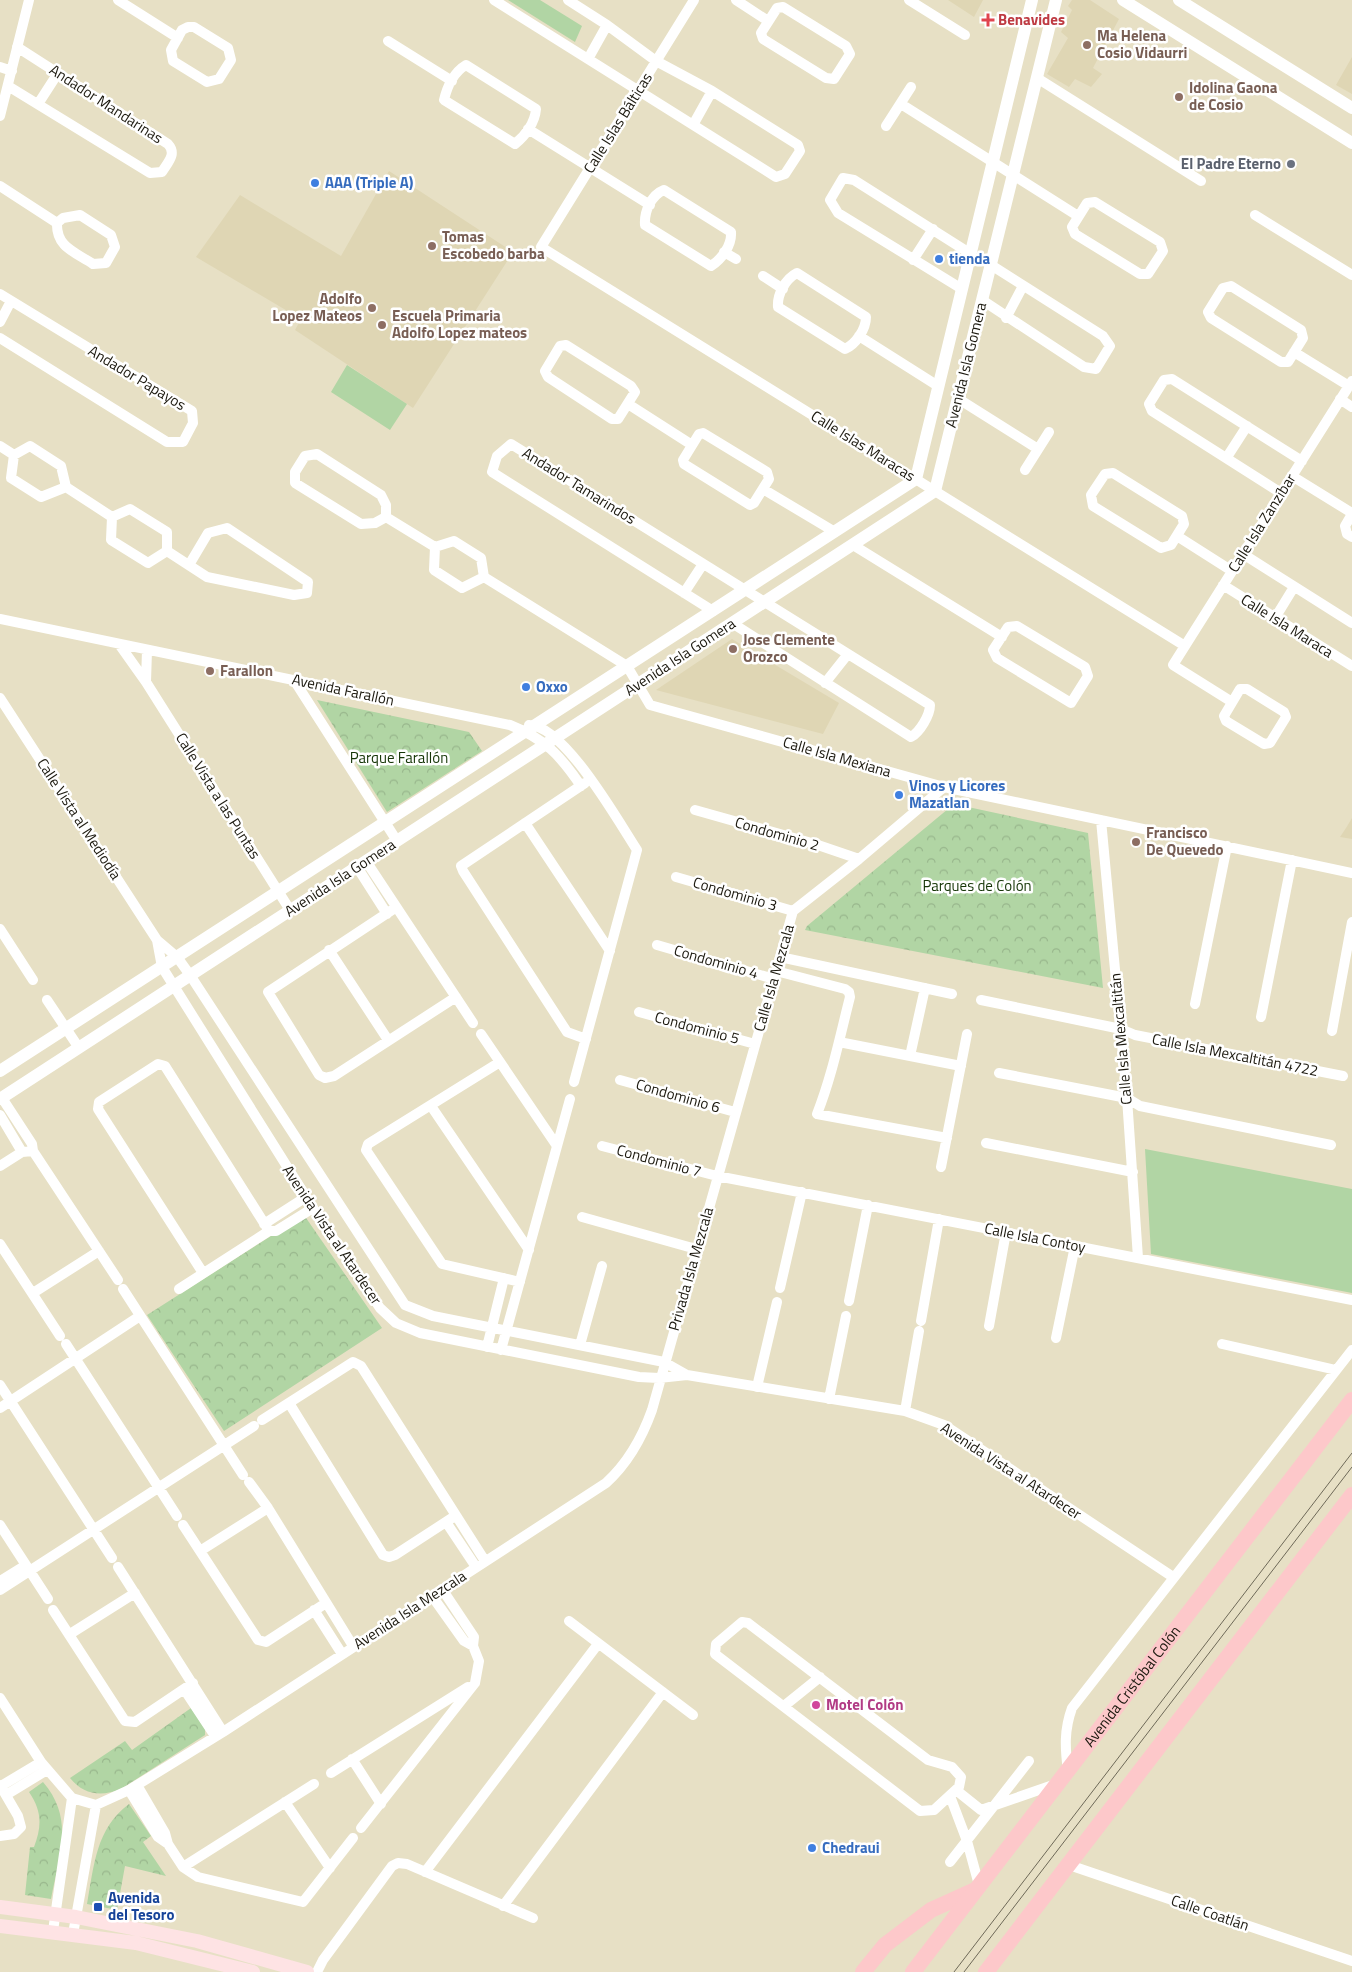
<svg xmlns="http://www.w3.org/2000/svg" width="1352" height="1972" viewBox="0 0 1352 1972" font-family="'Titillium Web',sans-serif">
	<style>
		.built { fill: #dfd6b4 }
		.green { fill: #b1d5a4 }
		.park { fill: url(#park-crowns) }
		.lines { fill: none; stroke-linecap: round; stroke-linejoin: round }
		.minor { stroke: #fff; stroke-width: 10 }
		.tertiary { stroke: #fff; stroke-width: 12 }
		.secondary { stroke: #fee3e4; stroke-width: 14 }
		.primary { stroke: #fdc8ca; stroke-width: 16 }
		.tram { stroke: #6e6958; stroke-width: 1 }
		.health-dot { fill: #e0444e; stroke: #fff; stroke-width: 2 }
		.education-dot { fill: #8d6e63; stroke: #fff; stroke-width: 2 }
		.worship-dot { fill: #6b7280; stroke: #fff; stroke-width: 2 }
		.shop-dot { fill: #3f7fe0; stroke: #fff; stroke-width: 2 }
		.hotel-dot { fill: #d1479c; stroke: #fff; stroke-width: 2 }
		.transit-dot { fill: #1a4fb4; stroke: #fff; stroke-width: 2 }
		.labels { text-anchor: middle; stroke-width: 5; stroke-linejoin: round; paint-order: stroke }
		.health-label { font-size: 15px; font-weight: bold; fill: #be3a42; stroke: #fff; text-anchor: start }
		.education-label { font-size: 15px; font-weight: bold; fill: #785e54; stroke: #fff; text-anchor: start }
		.street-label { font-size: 15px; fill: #1b180e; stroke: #fff }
		.worship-label { font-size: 15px; font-weight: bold; fill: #5b616d; stroke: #fff; text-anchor: end }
		.shop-label { font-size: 15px; font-weight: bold; fill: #366cbe; stroke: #fff; text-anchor: start }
		.park-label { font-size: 15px; fill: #163607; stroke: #fff }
		.hotel-label { font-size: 15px; font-weight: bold; fill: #b23c85; stroke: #fff; text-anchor: start }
		.transit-label { font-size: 15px; font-weight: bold; fill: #164399; stroke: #fff; text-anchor: start }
	</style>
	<defs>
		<pattern id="park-crowns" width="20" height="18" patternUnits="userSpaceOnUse" patternTransform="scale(1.25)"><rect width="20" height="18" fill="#b1d5a4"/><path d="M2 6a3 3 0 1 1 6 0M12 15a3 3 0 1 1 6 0" fill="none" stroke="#98b68c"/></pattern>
	</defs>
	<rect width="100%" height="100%" fill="#e7e0c5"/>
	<path class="built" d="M 948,0 L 983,0 L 974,17 Z
		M 1072,0 L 1090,0 L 1119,19 L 1093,68 L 1102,74 L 1091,87 L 1075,79 L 1069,87 L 1047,74 L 1068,38 L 1061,32 L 1072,10 L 1068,6 Z
		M 1352,57 L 1352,94 L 1336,85 Z
		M 389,171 L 513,252 L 413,408 L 295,330 L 301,319 L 196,257 L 240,195 L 341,256 Z
		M 732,639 L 839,703 L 823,734 L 656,690 Z
		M 1352,818 L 1352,839 L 1340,837 L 1346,828 Z"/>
	<path class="green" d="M 508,0 L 540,0 L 582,26 L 575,42 Z
		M 347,365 L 407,404 L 390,430 L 331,392 Z
		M 1145,1149 L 1352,1189 L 1352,1293 L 1151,1254 Z"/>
	<path class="park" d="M 317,700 L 469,732 L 482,751 L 387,812 Z
		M 954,804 L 1088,833 L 1103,988 L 805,930 L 807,926 Z
		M 304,1215 L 382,1328 L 224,1431 L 147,1315 Z
		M 191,1708 L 205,1729 L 205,1735 L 121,1789 C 101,1797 84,1795 70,1778 L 125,1741 L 132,1750 Z
		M 43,1782 C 75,1819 59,1856 51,1899 L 25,1895 L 30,1847 L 34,1847 C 42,1826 42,1811 29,1792 Z
		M 129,1804 L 151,1836 L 143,1842 L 166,1876 L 125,1866 L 117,1910 L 87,1904 C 94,1866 96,1828 129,1804 Z"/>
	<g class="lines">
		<path class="minor" d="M 118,0 L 178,38
			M 494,0 L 776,177 L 785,174 L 800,151 L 798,145 L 712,91 L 656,61 L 607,25 L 568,0
			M 694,0 L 541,247 L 1185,646
			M 736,0 L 768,21
			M 909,0 L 965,35
			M 783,7 L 846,46 L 850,54 L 834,79 L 826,78 L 763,39 L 761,33 L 777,8 Z
			M 188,27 L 194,27 L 228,48 L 231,60 L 219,79 L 207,82 L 173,61 L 171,50 L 182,30 Z
			M 388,41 L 452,81
			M 588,59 L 607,25
			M 466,65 L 536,109 C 535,123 525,136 515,144 L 444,100 C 447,87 454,72 466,65 Z
			M 0,67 L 12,71
			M 1037,78 L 1201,181
			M 8,86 L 150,173 L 162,172 C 168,162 177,154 168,144 L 17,47
			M 38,104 L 58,73
			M 901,104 L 1078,216
			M 0,116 L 29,0
			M 693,125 L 712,91
			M 886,126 L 911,87
			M 528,129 L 650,205
			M 0,186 L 57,223
			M 664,190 L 731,232 C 732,245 722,259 711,266 L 645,225 C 644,212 651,195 664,190 Z
			M 1095,202 L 1160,242 L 1163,251 L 1148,274 L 1140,274 L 1075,234 L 1072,227 L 1087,203 Z
			M 80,215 L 111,235 L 115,247 L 106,263 L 93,264 C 75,252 56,247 57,223 L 63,218 Z
			M 1255,215 L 1352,275
			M 724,252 L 736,259
			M 913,260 L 933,229
			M 797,273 L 866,317 C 866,329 856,344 845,349 L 778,307 C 777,295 785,279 797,273 Z
			M 763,276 L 783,289
			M 1231,286 L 1301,330 L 1303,338 L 1288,362 L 1281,362 L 1211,318 L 1208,312 L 1223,288 Z
			M 962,289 L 838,213 L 830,200 L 843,178 L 854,180 L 971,254
			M 0,294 L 192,411 L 193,423 L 183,442 L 167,442 L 0,338
			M 982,300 L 1084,367 L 1096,369 L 1110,346 L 1103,336 L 991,265
			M 1006,318 L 1023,286
			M 0,322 L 11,301
			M 859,336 L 938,386
			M 566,345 L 631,386 L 635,392 L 618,419 L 612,419 L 548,377 L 545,371 L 560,346 Z
			M 1294,352 L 1349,386
			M 957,398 L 1038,449
			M 1340,399 L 1352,407
			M 628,404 L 692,445
			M 703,433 L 767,472 L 769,479 L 754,503 L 750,505 L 684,464 L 683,460 L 699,434 Z
			M 0,446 L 14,455
			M 317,454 L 381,495 L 386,505 L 386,517 L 375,523 L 361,524 L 295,483 L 295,472 L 305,456 Z
			M 14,455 L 30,446 L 61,466 L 66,487 L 112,517
			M 14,455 L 11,478 L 41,497 L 66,487
			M 1227,457 L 1247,426
			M 1025,470 L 1049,432
			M 1113,473 L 1182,516 L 1184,524 L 1171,545 L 1161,548 L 1093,506 L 1091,495 L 1105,474 Z
			M 1292,476 L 1352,513
			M 763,489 L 835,532
			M 1281,493 L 1152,411 L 1149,404 L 1164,380 L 1172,379 L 1302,461
			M 1352,514 L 1345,526 L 1347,534 L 1352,537
			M 112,517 L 111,540 L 148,563 L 167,551
			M 112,517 L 130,509 L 167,532 L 167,551
			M 386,517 L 435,547
			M 1177,536 L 1232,571
			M 853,545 L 1002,637
			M 435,547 L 454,541 L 481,558 L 484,577 L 627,666 L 650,705 L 944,787 L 1352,873
			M 435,547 L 434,570 L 462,588 L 484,577
			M 167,551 L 207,577 L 294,595 L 307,593 L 308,582 L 227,528 L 208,533 L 189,565
			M 1243,554 L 1352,623
			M 1223,585 L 1352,666
			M 684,593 L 703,564
			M 713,611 L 492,472 L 497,456 L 511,444 L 930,705 C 930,715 920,732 911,737 L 732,623
			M 1275,618 L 1294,587
			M 0,619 L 510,725 C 545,739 560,755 581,786
			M 1017,626 L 1085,667 L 1088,676 L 1071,703 L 997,658 L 993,650 L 1008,627 Z
			M 119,644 L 146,682 L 290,910
			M 294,680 L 397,841
			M 146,682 L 147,650
			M 825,683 L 848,654
			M 1240,689 L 1247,689 L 1284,712 L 1286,717 L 1270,743 L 1264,744 L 1226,721 L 1224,716 Z
			M 0,698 L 157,940 L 177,957 L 190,975 L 405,1305 L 433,1316 L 664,1362 L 687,1375
			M 1232,702 L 1173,665 L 1352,381
			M 529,725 C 564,725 618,821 637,850 L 574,1082
			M 585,783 L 461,866 L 463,871 L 567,1032 L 586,1039
			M 695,810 L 815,844 L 859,859
			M 1101,820 L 1127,1098 L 1138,1258
			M 525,823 L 610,951
			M 366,861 L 473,1023
			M 357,867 L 387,914
			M 676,877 L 793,911
			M 395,908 L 268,992 L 319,1075 L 325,1078 L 334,1076 L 456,997
			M 0,929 L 33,980
			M 157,940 L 162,967 L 313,1208 L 380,1308 L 396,1323 L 420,1333 L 639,1377 L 659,1378 L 687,1375 L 905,1411 L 944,1425 L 1173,1577
			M 657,945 L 774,979
			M 329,950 L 388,1040
			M 780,957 L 952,994
			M 776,971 L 845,989 L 849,992 L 850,997 C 840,1036 832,1076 817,1114 L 947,1138
			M 47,1000 L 79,1048
			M 981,1000 L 1121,1029 L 1135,1035 L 1343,1076
			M 1195,1004 L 1227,846
			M 639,1012 L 755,1044
			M 1261,1017 L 1292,860
			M 1332,1031 L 1352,922
			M 481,1034 L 557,1146
			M 839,1042 L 961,1066
			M 910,1056 L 925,988
			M 500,1062 L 368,1144 L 366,1150 L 442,1264 L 520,1282
			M 999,1073 L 1127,1098 L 1140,1106 L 1331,1145
			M 620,1080 L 735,1112
			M 431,1106 L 529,1250
			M 0,1115 L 22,1152
			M 986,1143 L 1133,1172
			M 602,1146 L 717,1176 L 1352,1300
			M 33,1151 L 118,1280
			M 0,1166 L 22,1152 L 33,1151 L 32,1144 L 2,1098
			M 941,1167 L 967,1034
			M 582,1217 L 696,1249
			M 264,1224 L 306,1197
			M 0,1244 L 60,1336
			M 203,1273 L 98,1109 L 99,1102 L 158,1064 L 165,1066 L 269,1231
			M 780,1288 L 802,1192
			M 123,1289 L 243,1475
			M 179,1289 L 269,1231 L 276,1231 L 313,1208
			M 33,1293 L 99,1251
			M 849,1301 L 868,1205
			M 921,1321 L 939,1219
			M 989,1326 L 1006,1232
			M 1056,1338 L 1075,1246
			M 66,1344 L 177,1516
			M 1222,1344 L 1336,1370
			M 580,1345 L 602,1266
			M 487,1347 L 504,1278
			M 501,1350 L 570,1099
			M 0,1385 L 112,1558
			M 757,1387 L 777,1302
			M 829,1399 L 846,1316
			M 289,1403 L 383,1555 L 389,1557 L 395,1555 L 455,1516
			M 0,1408 L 140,1316
			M 905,1411 L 919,1331
			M 262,1420 L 353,1362 L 361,1366 L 485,1561
			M 249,1482 L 268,1508 L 353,1646
			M 446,1522 L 476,1567
			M 0,1525 L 48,1599
			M 183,1525 L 258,1640 L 266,1642 L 326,1603
			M 200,1551 L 268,1508
			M 118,1567 L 223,1732
			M 0,1581 L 26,1565
			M 0,1590 L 254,1426
			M 432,1596 L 464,1641 L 473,1646
			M 53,1610 L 125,1721 L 135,1722 L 193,1683
			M 314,1610 L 342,1654
			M 569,1621 L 693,1715
			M 742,1622 L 748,1623 L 928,1760 L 952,1767 L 961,1777 L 959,1787 L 934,1810 L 920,1811 L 715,1654 L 716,1644 Z
			M 70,1634 L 135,1593
			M 184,1689 L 215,1736
			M 0,1698 L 41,1762 L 72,1798 L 96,1805 L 129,1790 L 223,1732 L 606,1483 C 628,1463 642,1438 652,1410 L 793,911 L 859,859 L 944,787
			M 784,1706 L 820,1677
			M 352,1759 L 381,1804
			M 1068,1771 C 1065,1748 1064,1730 1072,1708 L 1352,1350
			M 331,1773 L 468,1687
			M 0,1785 L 18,1816 L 21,1827 L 14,1834 L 0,1836
			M 137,1785 L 165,1833 L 168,1844
			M 1,1786 L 41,1762
			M 129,1790 L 158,1837 L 168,1844 L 183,1867 L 198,1877 L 303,1902 L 353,1838
			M 956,1790 L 981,1810 L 1056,1784
			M 6,1795 L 47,1770
			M 950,1796 L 967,1841 L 979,1885
			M 285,1802 L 330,1868
			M 361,1828 L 475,1683 L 479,1661 L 473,1646 L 474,1637 L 442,1589
			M 950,1862 L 1029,1761
			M 1069,1865 L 1352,1961
			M 183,1867 L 314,1784
			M 425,1872 L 598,1644
			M 503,1906 L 663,1692
			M 53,1931 L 72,1798
			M 73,1934 L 96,1805
			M 317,1972 L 323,1960 L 392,1866 L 398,1863 L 407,1864 L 533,1918"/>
		<path class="tertiary" d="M 1123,0 L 1352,143
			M 1179,0 L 1352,108
			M 0,1071 L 916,479 L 1032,0
			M 0,1099 L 935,491 L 1056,0"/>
		<path class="secondary" d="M 0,1907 L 76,1917 L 197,1941 L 307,1972
			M 0,1926 L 136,1943 L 253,1972"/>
		<g class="primary">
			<path d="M 863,1972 L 885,1945 L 931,1910 L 973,1891"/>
			<path id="s1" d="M 913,1972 L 1352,1400"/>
			<path d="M 986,1972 L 1352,1495"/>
		</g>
		<path class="tram" d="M 954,1972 L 1352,1453
			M 964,1972 L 1352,1467"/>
	</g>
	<path class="health-dot" d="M985.5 12.5h5v5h5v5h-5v5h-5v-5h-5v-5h5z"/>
	<g class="education-dot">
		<circle cx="1087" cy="45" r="5"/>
		<circle cx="1179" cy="97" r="5"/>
		<circle cx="432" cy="246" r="5"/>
		<circle cx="372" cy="308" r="5"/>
		<circle cx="382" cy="325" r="5"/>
		<circle cx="733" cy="649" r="5"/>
		<circle cx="210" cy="671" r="5"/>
		<circle cx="1136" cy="842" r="5"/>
	</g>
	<circle class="worship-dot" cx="1291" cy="164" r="5"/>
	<g class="shop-dot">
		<circle cx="315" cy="183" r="5"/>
		<circle cx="939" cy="259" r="5"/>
		<circle cx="526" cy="687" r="5"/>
		<circle cx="899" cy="795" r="5"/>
		<circle cx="812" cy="1848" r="5"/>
	</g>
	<circle class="hotel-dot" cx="816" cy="1705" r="5"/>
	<rect class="transit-dot" x="93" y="1902" width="10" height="10" rx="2.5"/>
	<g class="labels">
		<g class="health-label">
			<text x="998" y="25">Benavides</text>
		</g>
		<g class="education-label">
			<text x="1097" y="41">Ma Helena<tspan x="1097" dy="17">Cosio Vidaurri</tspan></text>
			<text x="1189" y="93">Idolina Gaona<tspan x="1189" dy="17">de Cosio</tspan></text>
			<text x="442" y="242">Tomas<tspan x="442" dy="17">Escobedo barba</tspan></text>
			<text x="362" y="304" text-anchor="end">Adolfo<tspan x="362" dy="17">Lopez Mateos</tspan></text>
			<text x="392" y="321">Escuela Primaria<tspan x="392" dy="17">Adolfo Lopez mateos</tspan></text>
			<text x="743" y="645">Jose Clemente<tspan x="743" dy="17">Orozco</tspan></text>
			<text x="220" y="676">Farallon</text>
			<text x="1146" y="838">Francisco<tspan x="1146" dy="17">De Quevedo</tspan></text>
		</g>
		<g class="street-label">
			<text transform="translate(106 104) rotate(33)" y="5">Andador Mandarinas</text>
			<text transform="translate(618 123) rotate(-58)" y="5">Calle Islas Bálticas</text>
			<text transform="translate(966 365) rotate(-76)" y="5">Avenida Isla Gomera</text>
			<text transform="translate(137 378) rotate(31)" y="5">Andador Papayos</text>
			<text transform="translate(863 446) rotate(32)" y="5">Calle Islas Maracas</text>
			<text transform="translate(579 486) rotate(32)" y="5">Andador Tamarindos</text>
			<text transform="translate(1262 523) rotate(-58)" y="5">Calle Isla Zanzíbar</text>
			<text transform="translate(1287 626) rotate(32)" y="5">Calle Isla Maraca</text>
			<text transform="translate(680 657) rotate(-33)" y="5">Avenida Isla Gomera</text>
			<text transform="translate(343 690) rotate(12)" y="5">Avenida Farallón</text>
			<text transform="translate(837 757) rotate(16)" y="5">Calle Isla Mexiana</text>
			<text transform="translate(218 796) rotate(58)" y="5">Calle Vista a las Puntas</text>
			<text transform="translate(79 819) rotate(57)" y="5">Calle Vista al Mediodía</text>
			<text transform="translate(777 834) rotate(16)" y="5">Condominio 2</text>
			<text transform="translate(340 878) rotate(-33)" y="5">Avenida Isla Gomera</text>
			<text transform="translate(735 894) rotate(16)" y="5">Condominio 3</text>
			<text transform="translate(716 962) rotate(16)" y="5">Condominio 4</text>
			<text transform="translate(774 978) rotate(-74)" y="5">Calle Isla Mezcala</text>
			<text transform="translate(697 1028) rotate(15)" y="5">Condominio 5</text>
			<text transform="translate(1121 1039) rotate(-95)" y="5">Calle Isla Mexcaltitán</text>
			<text transform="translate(1235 1055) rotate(11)" y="5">Calle Isla Mexcaltitán 4722</text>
			<text transform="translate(678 1096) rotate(16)" y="5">Condominio 6</text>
			<text transform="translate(659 1161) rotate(15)" y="5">Condominio 7</text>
			<text transform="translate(332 1235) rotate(56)" y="5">Avenida Vista al Atardecer</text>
			<text transform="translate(1035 1238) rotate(11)" y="5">Calle Isla Contoy</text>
			<text transform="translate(691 1269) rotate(-74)" y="5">Privada Isla Mezcala</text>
			<text transform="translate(1011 1471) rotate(33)" y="5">Avenida Vista al Atardecer</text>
			<text transform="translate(410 1610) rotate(-33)" y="5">Avenida Isla Mezcala</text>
			<text dy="5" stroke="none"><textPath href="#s1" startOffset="360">Avenida Cristóbal Colón</textPath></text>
			<text transform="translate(1210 1913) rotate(19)" y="5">Calle Coatlán</text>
		</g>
		<g class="worship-label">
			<text x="1281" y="169">El Padre Eterno</text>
		</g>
		<g class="shop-label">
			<text x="325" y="188">AAA (Triple A)</text>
			<text x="949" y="264">tienda</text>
			<text x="536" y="692">Oxxo</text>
			<text x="909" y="791">Vinos y Licores<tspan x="909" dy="17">Mazatlan</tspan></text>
			<text x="822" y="1853">Chedraui</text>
		</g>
		<g class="park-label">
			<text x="399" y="763">Parque Farallón</text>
			<text x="977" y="891">Parques de Colón</text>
		</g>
		<g class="hotel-label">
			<text x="826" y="1710">Motel Colón</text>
		</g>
		<g class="transit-label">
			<text x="108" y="1903">Avenida<tspan x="108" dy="17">del Tesoro</tspan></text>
		</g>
	</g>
</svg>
